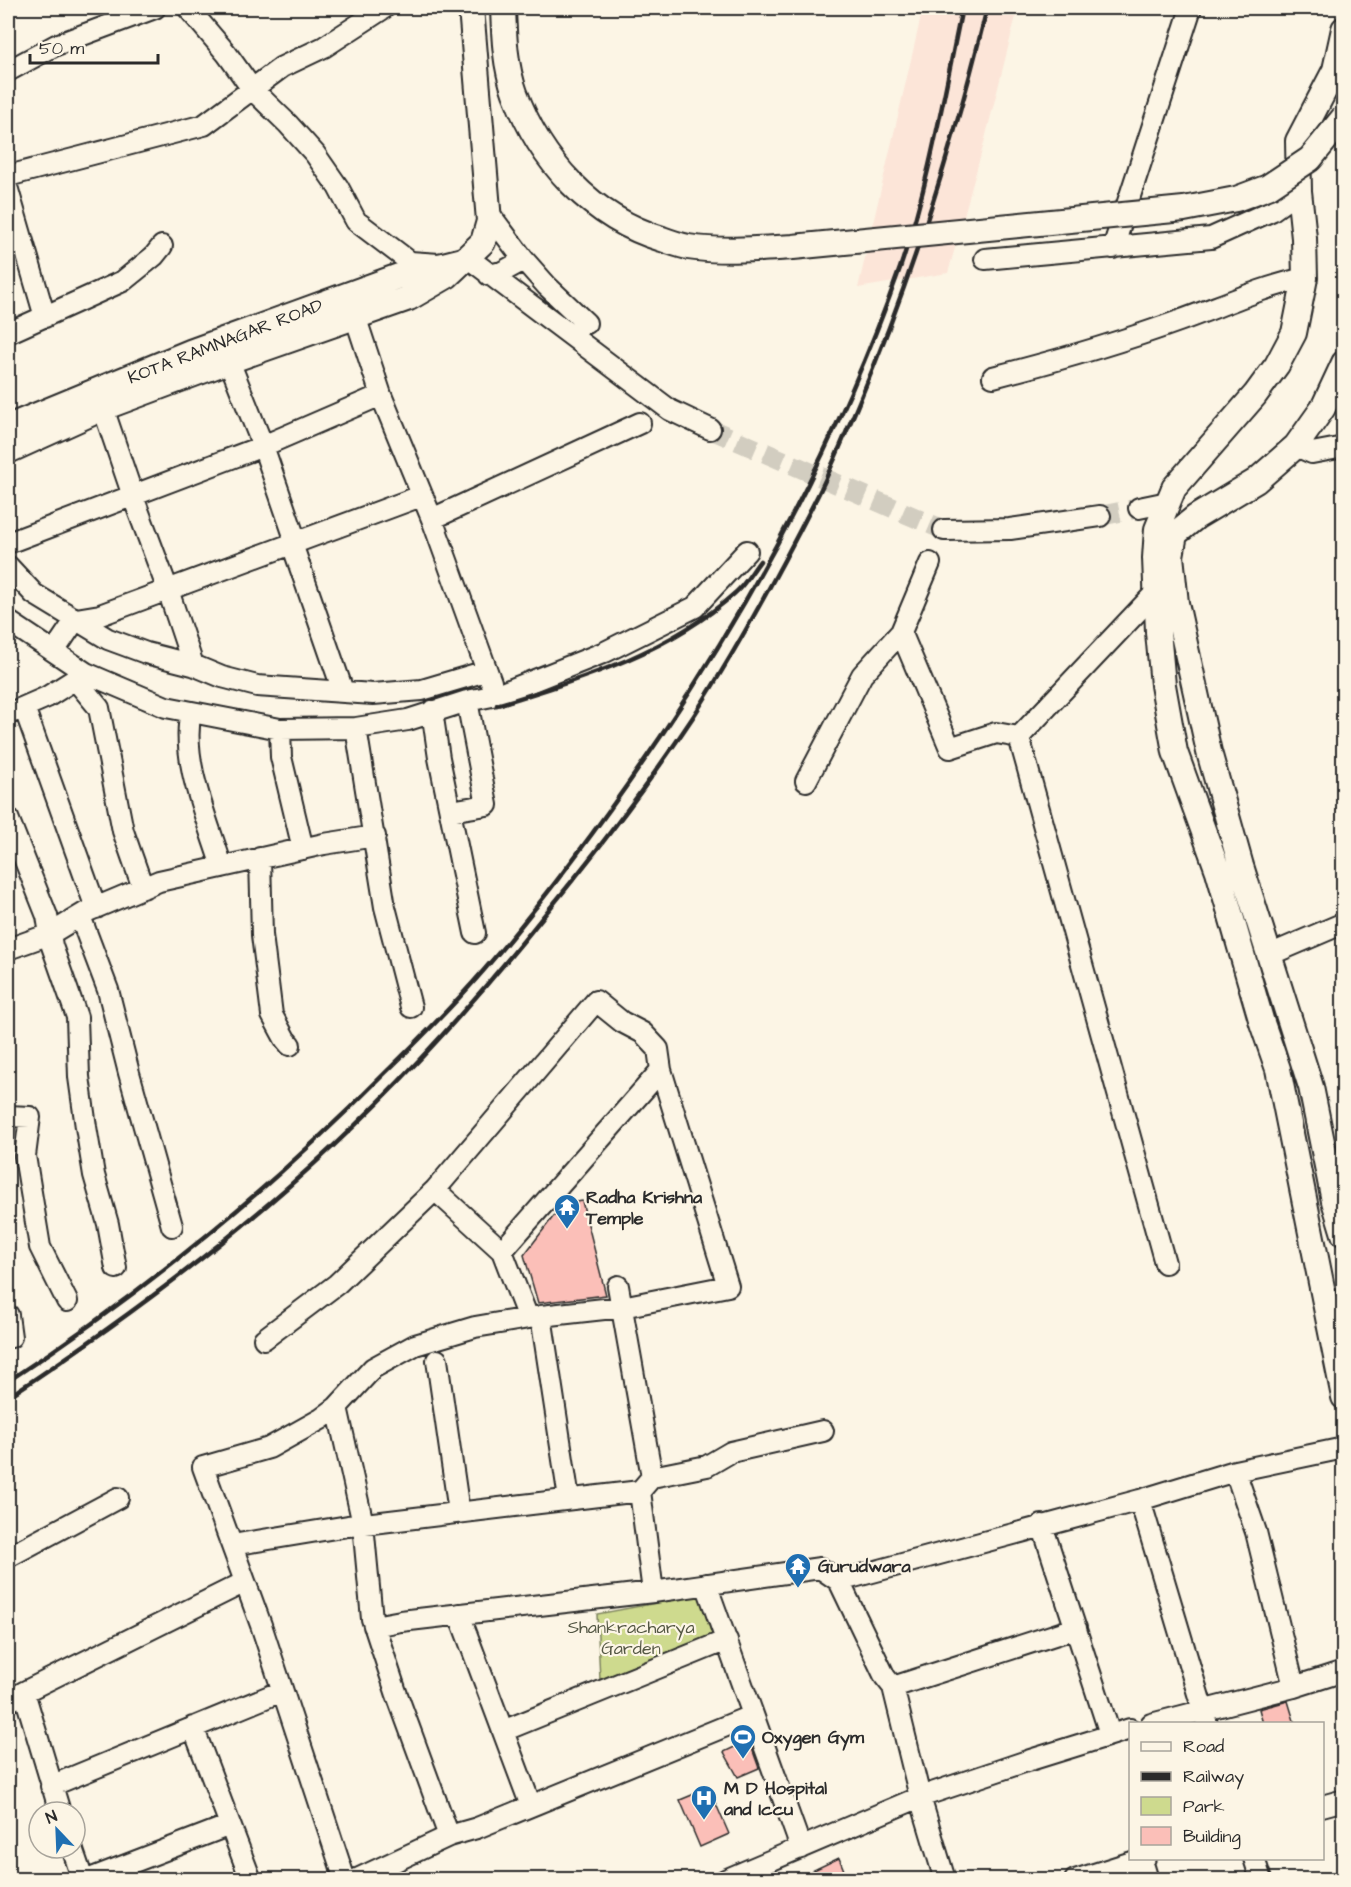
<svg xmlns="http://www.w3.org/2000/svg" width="1351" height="1887" viewBox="0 0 1351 1887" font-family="'Architects Daughter',sans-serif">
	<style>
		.built { fill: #fce5d8 }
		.green { fill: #ceda8e; stroke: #7c825c; stroke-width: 1.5 }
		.building { fill: #fbbfb8; stroke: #2b2b2b; stroke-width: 1.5 }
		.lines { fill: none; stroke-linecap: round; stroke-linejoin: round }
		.minor-tunnel { stroke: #d2cdc0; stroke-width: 20; stroke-dasharray: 20 10; stroke-linecap: butt }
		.minor-casing { stroke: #2b2b2b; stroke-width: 24 }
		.tertiary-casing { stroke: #2b2b2b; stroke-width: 28 }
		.minor { stroke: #fcf5e5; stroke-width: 20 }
		.tertiary { stroke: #fcf5e5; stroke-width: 24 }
		.rail { stroke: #2b2b2b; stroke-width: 4.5 }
		.tertiary-bridge-casing { stroke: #2b2b2b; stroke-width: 28; stroke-linecap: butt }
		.tertiary-bridge { stroke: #fcf5e5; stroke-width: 24 }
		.labels { text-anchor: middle; stroke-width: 4.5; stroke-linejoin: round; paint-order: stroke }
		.street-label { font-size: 18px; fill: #2b2b2b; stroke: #fcf5e5 }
		.poi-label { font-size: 18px; font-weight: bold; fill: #2b2b2b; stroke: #fcf5e5; text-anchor: start }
		.park-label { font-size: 18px; fill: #545744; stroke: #fcf5e5 }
	</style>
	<rect width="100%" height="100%" fill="#fcf5e5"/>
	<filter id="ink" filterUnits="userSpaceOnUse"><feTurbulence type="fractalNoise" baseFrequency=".0167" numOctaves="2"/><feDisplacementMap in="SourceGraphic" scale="12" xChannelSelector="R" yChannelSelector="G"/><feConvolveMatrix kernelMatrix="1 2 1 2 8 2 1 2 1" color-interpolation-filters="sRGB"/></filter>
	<g filter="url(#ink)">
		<path class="built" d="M 923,8 L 1018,8 L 983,147 L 948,273 L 858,288 Z"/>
		<path class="green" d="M 700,1595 L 712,1635 L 600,1680 L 597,1614 Z"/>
		<path class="building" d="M 582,1201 L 606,1295 L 538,1303 L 524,1255 L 563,1204 Z
			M 1288,1701 L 1295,1724 L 1263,1724 L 1259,1709 Z
			M 749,1740 L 759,1768 L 738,1777 L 724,1752 Z
			M 709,1788 L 729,1834 L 700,1847 L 680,1800 Z
			M 839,1858 L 848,1880 L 793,1880 Z"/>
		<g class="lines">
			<path class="minor-tunnel" d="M 710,429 L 944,530
				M 1100,516 L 1139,508"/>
			<g class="minor-casing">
				<path id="minor" d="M 188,8 L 227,54 L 252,89 L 288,124 L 315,154 L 338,187 L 356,221 L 410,262 L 439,264 L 467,257 L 670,410 L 710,429
					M 8,71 L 56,45 L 155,8
					M 8,176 L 204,125 L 282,67 L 324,47 L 384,8
					M 8,190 L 45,317
					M 488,212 L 524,260 L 547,286 L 586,323
					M 1113,248 L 1191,8
					M 985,259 L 1211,238 L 1271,211 L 1299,191
					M 489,275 L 502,272 L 524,260
					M 355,316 L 381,395 L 432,519 L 491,682
					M 8,333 L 123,281 L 154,256 L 162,246
					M 229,361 L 263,446 L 293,533 L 292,544 L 343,691
					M 993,377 C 1056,361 1118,343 1179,321 C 1221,306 1262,287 1305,278
					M 103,408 L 135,502 L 168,590 L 193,665
					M 1296,446 L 1312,453 L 1344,447
					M 1139,508 L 1168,502
					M 432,519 L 640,423
					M 944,530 L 1010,529 L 1100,516
					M 8,543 L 263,446 L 381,395
					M 8,566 L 34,594 L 108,639 L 146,653 L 193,665 L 222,677 L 257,686 L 373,694 L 422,690 L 486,671
					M 8,621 L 86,673 L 166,707 L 280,729 L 356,728 L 408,720 L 467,701 L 497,695 L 605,652 L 695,607 L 747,551
					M 901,632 L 950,748 L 996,733 L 1019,737 L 1156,592
					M 55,650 L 76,619 L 100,615 L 421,496
					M 75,679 L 99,708 L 123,831 L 143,888
					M 24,707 L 96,908
					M 432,711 L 439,758 L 475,933
					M 191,712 C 180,759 208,821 222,867
					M 8,714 L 47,697 L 85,673
					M 356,728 L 385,907 L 411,1007
					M 280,729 L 281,757 L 303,849
					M 1019,737 L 1165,1263
					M 806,781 L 862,675 L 901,632 L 930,563
					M 450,811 L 487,805 L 467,701
					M 8,818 L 47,916 L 52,946 L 77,1017 L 79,1077 L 86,1127 L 94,1175 L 108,1224 L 116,1268
					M 260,858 L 262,935 L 272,1015 L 285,1039 L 290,1045
					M 80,916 L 108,990 L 129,1073 L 172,1226
					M 8,949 L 50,934 L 88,911 L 159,881 L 324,844 L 375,836
					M 1269,955 L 1344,923
					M 8,1116 L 30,1117 L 25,1156 L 40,1247 L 67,1301
					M 435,1190 L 502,1251
					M 8,1315 L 11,1337
					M 541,1316 L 569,1499
					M 264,1339 L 337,1284 L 435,1190 L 596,1001 L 622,1022 L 643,1033 L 658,1049 L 661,1070
					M 437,1360 L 459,1512
					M 337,1407 L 363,1524 L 372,1619 L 396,1692 L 449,1836
					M 1235,1471 L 1256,1532 L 1294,1687
					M 652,1477 L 707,1466 L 731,1452 L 823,1431
					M 640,1491 L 653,1592
					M 1140,1500 L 1235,1471 L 1344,1448
					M 1042,1525 L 1110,1734
					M 232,1545 L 348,1526 L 640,1491 L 652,1477 L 618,1286
					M 8,1557 L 118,1498
					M 839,1581 L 885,1677 L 893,1687 L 920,1797 L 945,1880
					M 706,1584 L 801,1848
					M 459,1614 L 531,1806
					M 374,1626 L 401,1621 L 653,1592 L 820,1568 L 839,1581 L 1140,1500 L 1207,1724
					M 893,1687 L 1076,1628
					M 24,1692 L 60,1812
					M 8,1702 L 24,1692 L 245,1582
					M 1151,1724 L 1294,1687 L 1344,1671
					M 193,1727 L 251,1880
					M 503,1731 L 727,1640
					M 51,1786 L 282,1691
					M 1322,1806 L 1344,1800
					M 72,1848 L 83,1880
					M 1254,1858 L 1261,1880
					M 1142,1860 L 1148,1880
					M 87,1880 L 230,1825
					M 345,1880 L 261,1625 L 203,1467 L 269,1448 L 321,1419 L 337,1407 L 373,1368 L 415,1345 L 475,1327 L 541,1316 L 622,1307 L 728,1286 L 661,1070 L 502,1251 L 528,1318
					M 355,1880 L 449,1836 L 477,1828 L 753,1715
					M 725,1880 L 920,1797 L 1027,1761 L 1130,1729
					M 1075,1880 L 1145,1858"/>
			</g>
			<g class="tertiary-casing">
				<path id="tertiary" d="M 1344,29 L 1335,70 L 1298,141 L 1299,191 L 1304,238 L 1305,278 L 1294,333 L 1277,365 L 1255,395 L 1174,488 L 1157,529 L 1155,558 L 1158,632 L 1163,685 L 1175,752 L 1218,871 L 1262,1023 L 1278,1069 L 1344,1397
					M 1344,363 L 1323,408 L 1296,446 L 1256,481 L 1196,517 L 1175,534 L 1171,556 L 1176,603 L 1209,752 L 1241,866 L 1311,1087 L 1334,1201 L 1344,1234
					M 8,427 L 190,352 L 399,276 L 445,276
					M 8,451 L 103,408 L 229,361 L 409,298 L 447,276 L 483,242 L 489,221 L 471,8"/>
			</g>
			<use href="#minor" class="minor"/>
			<use href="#tertiary" class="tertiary"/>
			<path class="rail" d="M 497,705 C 581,679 669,653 735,593 C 745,585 752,571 760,561
				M 8,1381 C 143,1293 268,1191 382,1076 C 417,1042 452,1007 484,970 C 548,896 606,817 661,736 C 759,590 841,434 900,268 C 929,184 944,94 962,8
				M 8,1397 C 105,1333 200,1264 288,1187 C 383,1104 468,1011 546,913 C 598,850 648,785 693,717 C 739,646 780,570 818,495 C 832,467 844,437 857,407 C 912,278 954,144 987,8"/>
			<g class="tertiary-bridge-casing">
				<path id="tertiary-bridge" d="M 503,8 C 504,36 505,66 515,93 C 540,161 592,218 662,239 C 670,242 679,245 688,247 C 723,252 758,249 793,247 L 1184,209 L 1236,199 L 1268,187 L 1310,159 L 1344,117"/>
			</g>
			<use href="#tertiary-bridge" class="tertiary-bridge"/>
		</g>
	</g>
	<defs>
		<g id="temple-pin" transform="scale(1.35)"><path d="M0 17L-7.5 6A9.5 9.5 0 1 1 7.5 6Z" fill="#1f6fb2" stroke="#fcf5e5"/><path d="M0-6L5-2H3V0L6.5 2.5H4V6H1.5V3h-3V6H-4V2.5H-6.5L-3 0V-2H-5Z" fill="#fff"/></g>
		<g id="stadium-pin" transform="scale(1.35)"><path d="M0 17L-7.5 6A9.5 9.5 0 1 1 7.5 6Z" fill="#1f6fb2" stroke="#fcf5e5"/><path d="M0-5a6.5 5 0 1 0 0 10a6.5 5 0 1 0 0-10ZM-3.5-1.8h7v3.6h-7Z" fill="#fff"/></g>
		<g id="hospital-pin" transform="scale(1.35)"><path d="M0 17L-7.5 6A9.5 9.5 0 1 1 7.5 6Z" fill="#1f6fb2" stroke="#fcf5e5"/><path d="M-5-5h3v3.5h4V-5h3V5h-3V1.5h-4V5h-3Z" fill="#fff"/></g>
	</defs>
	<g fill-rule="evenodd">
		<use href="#temple-pin" x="567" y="1207"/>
		<use href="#temple-pin" x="798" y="1566"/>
		<use href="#stadium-pin" x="743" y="1737"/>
		<use href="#hospital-pin" x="704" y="1798"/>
	</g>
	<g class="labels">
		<g class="street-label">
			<text transform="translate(225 341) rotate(-21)" y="6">KOTA RAMNAGAR ROAD</text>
		</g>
		<g class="poi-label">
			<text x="586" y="1203">Radha Krishna<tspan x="586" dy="21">Temple</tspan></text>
			<text x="818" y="1572">Gurudwara</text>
			<text x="762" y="1743">Oxygen Gym</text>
			<text x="724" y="1794">M D Hospital<tspan x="724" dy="21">and Iccu</tspan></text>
		</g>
		<g class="park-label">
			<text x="631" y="1633">Shankracharya<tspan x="631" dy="21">Garden</tspan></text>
		</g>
	</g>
	<rect width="1351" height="1887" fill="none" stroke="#fcf5e5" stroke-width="30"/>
	<rect x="15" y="15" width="1321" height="1857" fill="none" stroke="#2b2b2b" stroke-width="2" filter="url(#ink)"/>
	<rect x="1129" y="1722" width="195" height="138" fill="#fcf5e5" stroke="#a8a49b" stroke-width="1.5"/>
	<rect x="1141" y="1742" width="30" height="9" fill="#fcf5e5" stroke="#a8a49b" stroke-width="1.5"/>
	<text x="1183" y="1752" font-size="18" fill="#2b2b2b">Road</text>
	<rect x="1141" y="1772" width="30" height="9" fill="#2b2b2b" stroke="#a8a49b" stroke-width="1.5"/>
	<text x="1183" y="1782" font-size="18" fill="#2b2b2b">Railway</text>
	<rect x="1141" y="1797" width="30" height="18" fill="#ceda8e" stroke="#a8a49b" stroke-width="1.5"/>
	<text x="1183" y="1812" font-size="18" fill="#2b2b2b">Park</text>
	<rect x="1141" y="1827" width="30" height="18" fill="#fbbfb8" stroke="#a8a49b" stroke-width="1.5"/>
	<text x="1183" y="1842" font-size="18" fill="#2b2b2b">Building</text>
	<g transform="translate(57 1830) rotate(337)"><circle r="28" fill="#fcf5e5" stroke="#a8a49b" stroke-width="1.5"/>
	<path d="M0-4.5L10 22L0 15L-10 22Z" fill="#1f6fb2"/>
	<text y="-9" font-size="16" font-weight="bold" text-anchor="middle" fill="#2b2b2b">N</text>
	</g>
	<path d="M30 54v9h128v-9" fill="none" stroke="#2b2b2b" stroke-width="3"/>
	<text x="39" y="54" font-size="18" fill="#2b2b2b" stroke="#fcf5e5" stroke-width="4.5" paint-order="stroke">50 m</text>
</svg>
